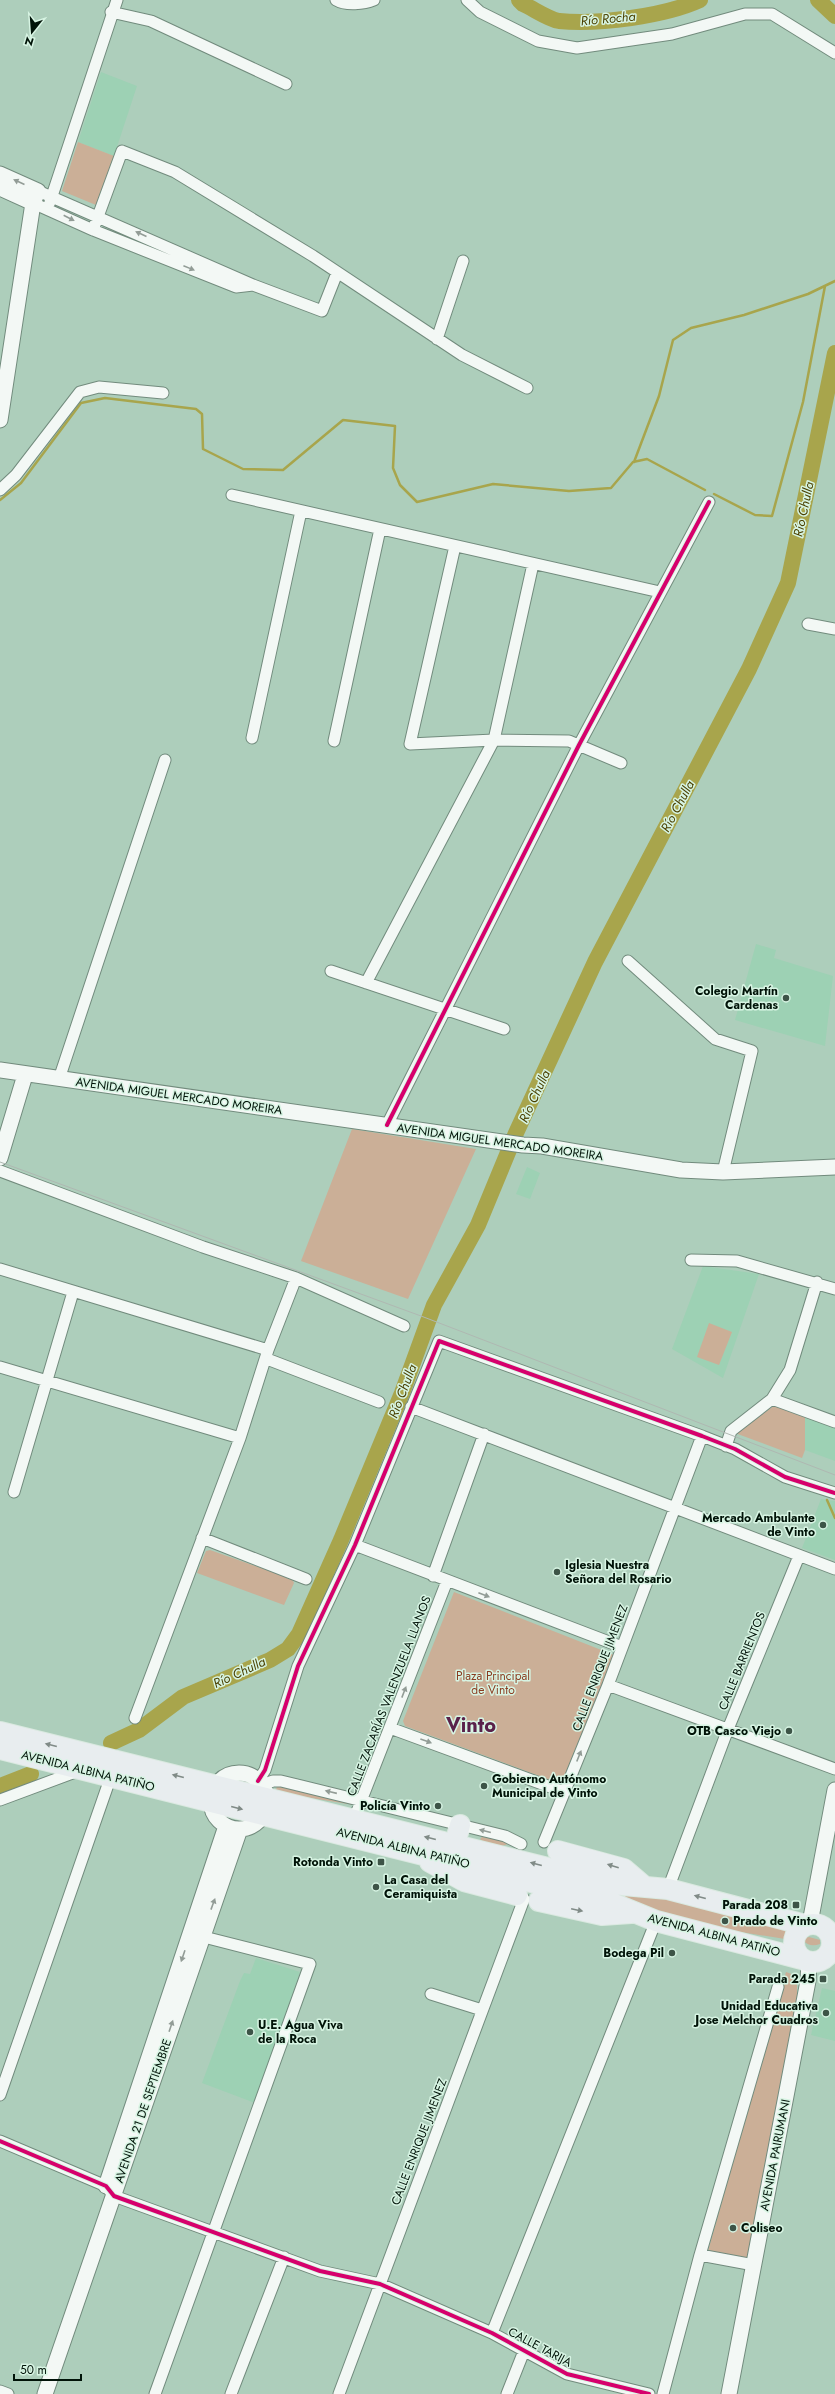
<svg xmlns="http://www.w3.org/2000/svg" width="835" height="2394" viewBox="0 0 835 2394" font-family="Jost,sans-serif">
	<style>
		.built { fill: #9dd1b4 }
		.green { fill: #cbaf97 }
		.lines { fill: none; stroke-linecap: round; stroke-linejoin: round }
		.stream { stroke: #a8a54c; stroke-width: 2.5 }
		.river { stroke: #a8a54c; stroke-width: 16 }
		.street-casing { stroke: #728b7d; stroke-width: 13 }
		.secondary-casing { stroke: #728b7d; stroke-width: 17 }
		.highway-casing { stroke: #dae9e0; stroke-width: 22 }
		.street { stroke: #f3f8f5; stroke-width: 11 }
		.secondary { stroke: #f3f8f5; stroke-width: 15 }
		.highway { stroke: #e8edef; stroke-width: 20 }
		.tram { stroke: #afb8b2; stroke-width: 1 }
		.cycleway-casing { stroke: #d7f4e3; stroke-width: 6 }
		.cycleway { stroke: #d6006c; stroke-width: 4 }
		.oneway { fill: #929c96 }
		.oneway2 { fill: #808b87 }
		.poi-dot { fill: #3d5447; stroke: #d7f4e3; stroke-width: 1.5 }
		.labels { text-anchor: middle; stroke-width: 3; stroke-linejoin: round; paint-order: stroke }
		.poi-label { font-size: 12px; font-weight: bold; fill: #001308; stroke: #d7f4e3; text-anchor: end }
		.street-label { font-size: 12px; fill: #001308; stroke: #d7f4e3 }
		.park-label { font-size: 12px; fill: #8a3c20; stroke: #d7f4e3 }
		.water-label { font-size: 13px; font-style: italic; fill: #4a4000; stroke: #d7f4e3 }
		.town-label { font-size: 20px; font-weight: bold; fill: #59214a; stroke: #d7f4e3 }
	</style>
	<rect width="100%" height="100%" fill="#adcebb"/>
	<path class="built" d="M 101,72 L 137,86 L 114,156 L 78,142 Z
		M 756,944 L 776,950 L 774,958 L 833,976 L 825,1046 L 735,1020 Z
		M 527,1167 L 540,1173 L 530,1199 L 516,1194 Z
		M 703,1266 L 759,1274 L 723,1378 L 672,1349 Z
		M 805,1417 L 835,1427 L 835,1461 L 805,1450 Z
		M 821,1499 L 835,1501 L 835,1560 L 802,1548 Z
		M 256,1958 L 300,1972 L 255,2103 L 202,2083 L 240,1981 L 244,1973 L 250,1974 Z
		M 822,1988 L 835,1991 L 835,2041 L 811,2035 Z"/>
	<path class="green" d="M 78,142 L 114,156 L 96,205 L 62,191 Z
		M 352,1129 L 476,1149 L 408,1299 L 301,1261 Z
		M 709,1323 L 732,1332 L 719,1365 L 697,1357 Z
		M 774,1406 L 805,1417 L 805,1450 L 802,1458 L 735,1433 Z
		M 210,1550 L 292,1579 L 294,1583 L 284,1605 L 197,1573 L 206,1551 Z
		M 454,1592 L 614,1655 L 564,1780 L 558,1783 L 405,1726 L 403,1721 Z
		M 277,1786 L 352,1801 L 354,1805 L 293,1795 L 276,1790 Z
		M 482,1837 L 504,1841 L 508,1844 L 502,1846 L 482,1841 L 480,1839 Z
		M 606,1892 L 673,1899 L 789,1928 L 785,1939 L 722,1929 L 668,1915 Z
		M 809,1937 L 820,1940 L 820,1944 C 814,1946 808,1946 804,1941 L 805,1938 Z
		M 786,1972 L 797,1976 L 797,2002 L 748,2259 L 708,2251 Z"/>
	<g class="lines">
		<path class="stream" d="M 634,462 L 659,396 L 673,340 L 691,328 L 744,315 L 808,294 L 835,281
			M 714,494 L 755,515 L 772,516 L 803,402 L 825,286
			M 0,500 L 21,483 L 81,403 L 105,398 L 196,409 L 202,414 L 203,449 L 243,469 L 283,470 L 343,420 L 395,426 L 393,468 L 400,485 L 417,502 L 493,484 L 569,491 L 611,488 L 633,462 L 647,459 L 705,490
			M 827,1500 L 835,1518"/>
		<path class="river" d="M 519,0 L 523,4 C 534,9 548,19 559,21 C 598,25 665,16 700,0
			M 818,0 L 835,16
			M 111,1743 L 139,1730 L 183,1697 L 270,1660 L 288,1649 L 299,1634 L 341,1540 L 402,1393 L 434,1305 L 478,1225 L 516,1133 L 595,962 L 749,669 L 788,583 L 835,353
			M 0,1786 L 31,1774"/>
		<g class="street-casing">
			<path id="street" d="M 336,0 C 346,6 364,4 374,0
				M 467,0 L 480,12 L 538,41 L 577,48 L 672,34 L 745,14 L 772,14 L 835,53
				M 111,12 L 151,21 L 286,84
				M 38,191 L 253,285 L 322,311 L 337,273
				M 50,202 L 117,0
				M 33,203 L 93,230 L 236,287 L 253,285
				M 93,230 L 122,151 L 175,172 L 313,256 L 462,355 L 527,388
				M 437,339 L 463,261
				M 0,490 L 16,475 L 80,392 L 99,387 L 163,393
				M 232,495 L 660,592
				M 455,546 L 410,744 L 494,740 L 569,741 L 621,763
				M 808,624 L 835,629
				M 252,738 L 301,511
				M 334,741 L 380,529
				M 628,961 L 715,1039 L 752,1051 L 723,1172
				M 331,971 L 504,1029
				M 366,983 L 494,740 L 533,564
				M 59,1079 L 165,760
				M 387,1125 L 579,745 L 709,502
				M 0,1171 L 203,1247 L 296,1278 L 404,1326
				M 691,1260 L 737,1261 L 835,1289
				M 0,1269 L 268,1350
				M 267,1359 L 379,1402
				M 0,1367 L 240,1438
				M 772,1399 L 835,1422
				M 411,1407 L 835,1569
				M 726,1446 L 731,1431 L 772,1399 L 790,1370 L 817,1282
				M 14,1492 L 73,1292
				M 202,1538 L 306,1579
				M 355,1545 L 622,1647
				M 433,1576 L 484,1434
				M 608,1685 L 835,1769
				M 135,1718 L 240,1438 L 268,1350 L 296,1278
				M 390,1728 L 564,1792
				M 258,1781 L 265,1770 L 298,1666 L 355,1545 L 439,1341 L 702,1436 L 735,1449 L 785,1477 L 835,1493
				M 262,1785 L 273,1781 L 281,1781 L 505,1836 L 521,1844
				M 0,1800 L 78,1771
				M 354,1819 L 447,1581
				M 544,1842 L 608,1685 L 702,1436
				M 668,1889 L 728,1729 L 799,1556
				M 431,1994 L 482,2010
				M 0,2095 L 111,1776
				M 0,2141 L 106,2186 L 114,2196 L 320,2271 L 380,2284 L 492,2333 L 567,2374 L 649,2394
				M 700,2255 L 754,2265
				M 492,2333 L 656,1921
				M 0,2391 L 8,2394
				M 155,2394 L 310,1964 L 196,1935
				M 231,2394 L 284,2257
				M 339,2394 L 524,1899
				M 507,2394 L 524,2351
				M 663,2394 L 700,2255 L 778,1987"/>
		</g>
		<g class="secondary-casing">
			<path id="secondary" d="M 0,174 L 38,191 L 33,203 L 0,420
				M 0,188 L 33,203
				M 0,1070 L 523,1145 L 542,1146 L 681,1170 L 723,1172 L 835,1167
				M 0,1158 L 25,1075
				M211 1801a28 28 0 1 1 56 0a28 28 0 1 1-56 0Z
				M 810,1923 L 835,1790
				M 106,2186 L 226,1826
				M 45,2394 L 240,1829
				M 729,2394 L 808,1981 L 809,1962"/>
		</g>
		<g class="highway-casing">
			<path id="highway" d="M 0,1732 L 612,1884 L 668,1889 L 805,1925
				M 0,1749 L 607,1901 L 656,1921 L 802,1959
				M 455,1844 L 460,1825
				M 558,1851 L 624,1869 L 645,1887
				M 430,1862 L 464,1881 L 517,1895
				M 539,1901 L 602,1915 L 631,1913
				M794 1943a19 19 0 1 1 38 0a19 19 0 1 1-38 0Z"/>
		</g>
		<use href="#street" class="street"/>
		<use href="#secondary" class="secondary"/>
		<use href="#highway" class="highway"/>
		<path class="tram" d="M 0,1162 L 421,1316 L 835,1475"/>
		<g class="cycleway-casing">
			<path id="cycleway" d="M 387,1125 L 579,745 L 709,502
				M 258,1781 L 265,1770 L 298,1666 L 355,1545 L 439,1341 L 702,1436 L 735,1449 L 785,1477 L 835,1493
				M 0,2141 L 106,2186 L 114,2196 L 320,2271 L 380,2284 L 492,2333 L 567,2374 L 649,2394"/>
		</g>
		<use href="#cycleway" class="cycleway"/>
	</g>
	<defs><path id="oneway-solid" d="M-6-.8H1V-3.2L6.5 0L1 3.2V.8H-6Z"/></defs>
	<g class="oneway">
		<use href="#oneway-solid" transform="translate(19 182) rotate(-156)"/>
		<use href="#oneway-solid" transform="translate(69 218) rotate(27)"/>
		<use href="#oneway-solid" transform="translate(141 234) rotate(-156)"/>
		<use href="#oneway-solid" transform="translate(189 268) rotate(22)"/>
		<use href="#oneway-solid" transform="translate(484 1595) rotate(21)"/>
		<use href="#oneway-solid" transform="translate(404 1692) rotate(-69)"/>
		<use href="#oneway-solid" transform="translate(426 1741) rotate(20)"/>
		<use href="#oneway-solid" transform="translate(579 1756) rotate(-68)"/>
		<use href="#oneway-solid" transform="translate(331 1792) rotate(-167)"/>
		<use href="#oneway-solid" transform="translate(485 1831) rotate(-166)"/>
		<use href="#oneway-solid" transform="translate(213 1904) rotate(-70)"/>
		<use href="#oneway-solid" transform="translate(183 1956) rotate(109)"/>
		<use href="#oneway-solid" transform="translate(171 2026) rotate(-71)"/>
	</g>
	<g class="oneway2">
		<use href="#oneway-solid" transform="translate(51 1745) rotate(-166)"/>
		<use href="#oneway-solid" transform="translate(178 1776) rotate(-166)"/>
		<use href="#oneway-solid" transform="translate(237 1808) rotate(14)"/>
		<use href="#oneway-solid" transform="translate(430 1838) rotate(-166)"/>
		<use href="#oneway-solid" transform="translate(536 1864) rotate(-165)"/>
		<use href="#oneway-solid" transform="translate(613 1866) rotate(-163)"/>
		<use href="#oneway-solid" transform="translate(700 1897) rotate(-165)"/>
		<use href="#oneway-solid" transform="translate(577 1910) rotate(12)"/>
	</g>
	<g class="poi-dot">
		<circle cx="786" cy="998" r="4"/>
		<circle cx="823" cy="1525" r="4"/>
		<circle cx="557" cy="1572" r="4"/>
		<circle cx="789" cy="1731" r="4"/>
		<circle cx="484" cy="1786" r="4"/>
		<circle cx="438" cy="1806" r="4"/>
		<rect x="377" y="1858" width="8" height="8" rx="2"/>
		<circle cx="376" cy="1887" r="4"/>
		<rect x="792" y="1901" width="8" height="8" rx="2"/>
		<circle cx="725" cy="1921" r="4"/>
		<circle cx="672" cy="1953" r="4"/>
		<rect x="819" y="1975" width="8" height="8" rx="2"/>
		<circle cx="826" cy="2013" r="4"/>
		<circle cx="250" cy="2032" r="4"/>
		<circle cx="733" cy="2228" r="4"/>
	</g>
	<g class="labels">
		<g class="poi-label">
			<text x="778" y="995">Colegio Martín<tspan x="778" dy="14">Cardenas</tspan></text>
			<text x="815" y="1522">Mercado Ambulante<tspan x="815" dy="14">de Vinto</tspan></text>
			<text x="565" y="1569" text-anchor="start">Iglesia Nuestra<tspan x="565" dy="14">Señora del Rosario</tspan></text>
			<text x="781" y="1735">OTB Casco Viejo</text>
			<text x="492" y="1783" text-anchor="start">Gobierno Autónomo<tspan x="492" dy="14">Municipal de Vinto</tspan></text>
			<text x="430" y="1810">Policía Vinto</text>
			<text x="373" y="1866">Rotonda Vinto</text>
			<text x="384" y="1884" text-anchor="start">La Casa del<tspan x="384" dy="14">Ceramiquista</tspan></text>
			<text x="788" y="1909">Parada 208</text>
			<text x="733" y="1925" text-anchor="start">Prado de Vinto</text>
			<text x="664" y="1957">Bodega Pil</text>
			<text x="815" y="1983">Parada 245</text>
			<text x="818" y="2010">Unidad Educativa<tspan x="818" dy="14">Jose Melchor Cuadros</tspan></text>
			<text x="258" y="2029" text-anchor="start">U.E. Agua Viva<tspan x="258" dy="14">de la Roca</tspan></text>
			<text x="741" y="2232" text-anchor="start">Coliseo</text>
		</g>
		<g class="street-label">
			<text transform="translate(179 1096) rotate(8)" y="4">AVENIDA MIGUEL MERCADO MOREIRA</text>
			<text transform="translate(500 1142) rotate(8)" y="4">AVENIDA MIGUEL MERCADO MOREIRA</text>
			<text transform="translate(742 1661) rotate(-68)" y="4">CALLE BARRIENTOS</text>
			<text transform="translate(600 1668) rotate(-69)" y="4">CALLE ENRIQUE JIMENEZ</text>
			<text transform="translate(389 1696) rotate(-69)" y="4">CALLE ZACARÍAS VALENZUELA LLANOS</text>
			<text transform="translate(88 1771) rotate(14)" y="4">AVENIDA ALBINA PATIÑO</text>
			<text transform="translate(403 1848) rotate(14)" y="4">AVENIDA ALBINA PATIÑO</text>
			<text transform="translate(714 1935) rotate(15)" y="4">AVENIDA ALBINA PATIÑO</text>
			<text transform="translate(143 2111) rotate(-71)" y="4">AVENIDA 21 DE SEPTIEMBRE</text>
			<text transform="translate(419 2142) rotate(-69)" y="4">CALLE ENRIQUE JIMENEZ</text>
			<text transform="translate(775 2155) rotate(-79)" y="4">AVENIDA PAIRUMANI</text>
			<text transform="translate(540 2347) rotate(28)" y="4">CALLE TARIJA</text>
		</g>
		<g class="park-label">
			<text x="493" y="1680">Plaza Principal<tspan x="493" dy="14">de Vinto</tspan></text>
		</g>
		<g class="water-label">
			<text transform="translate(608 18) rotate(-5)" y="5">Río Rocha</text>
			<text transform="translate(803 509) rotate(-78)" y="5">Río Chulla</text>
			<text transform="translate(677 806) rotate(-62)" y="5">Río Chulla</text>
			<text transform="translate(534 1096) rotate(-65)" y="5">Río Chulla</text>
			<text transform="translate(402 1391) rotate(-69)" y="5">Río Chulla</text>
			<text transform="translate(239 1672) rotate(-25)" y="5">Río Chulla</text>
		</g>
		<g class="town-label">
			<text x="471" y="1732">Vinto</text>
		</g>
	</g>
	<g transform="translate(32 32) rotate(197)" stroke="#d7f4e3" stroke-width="3" paint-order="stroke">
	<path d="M0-3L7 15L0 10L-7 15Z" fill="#001308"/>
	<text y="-6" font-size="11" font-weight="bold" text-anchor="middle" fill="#001308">N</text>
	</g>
	<path d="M14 2374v6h67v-6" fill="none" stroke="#001308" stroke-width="2"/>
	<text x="20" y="2374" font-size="12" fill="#001308" stroke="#d7f4e3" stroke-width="3" paint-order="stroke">50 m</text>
</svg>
